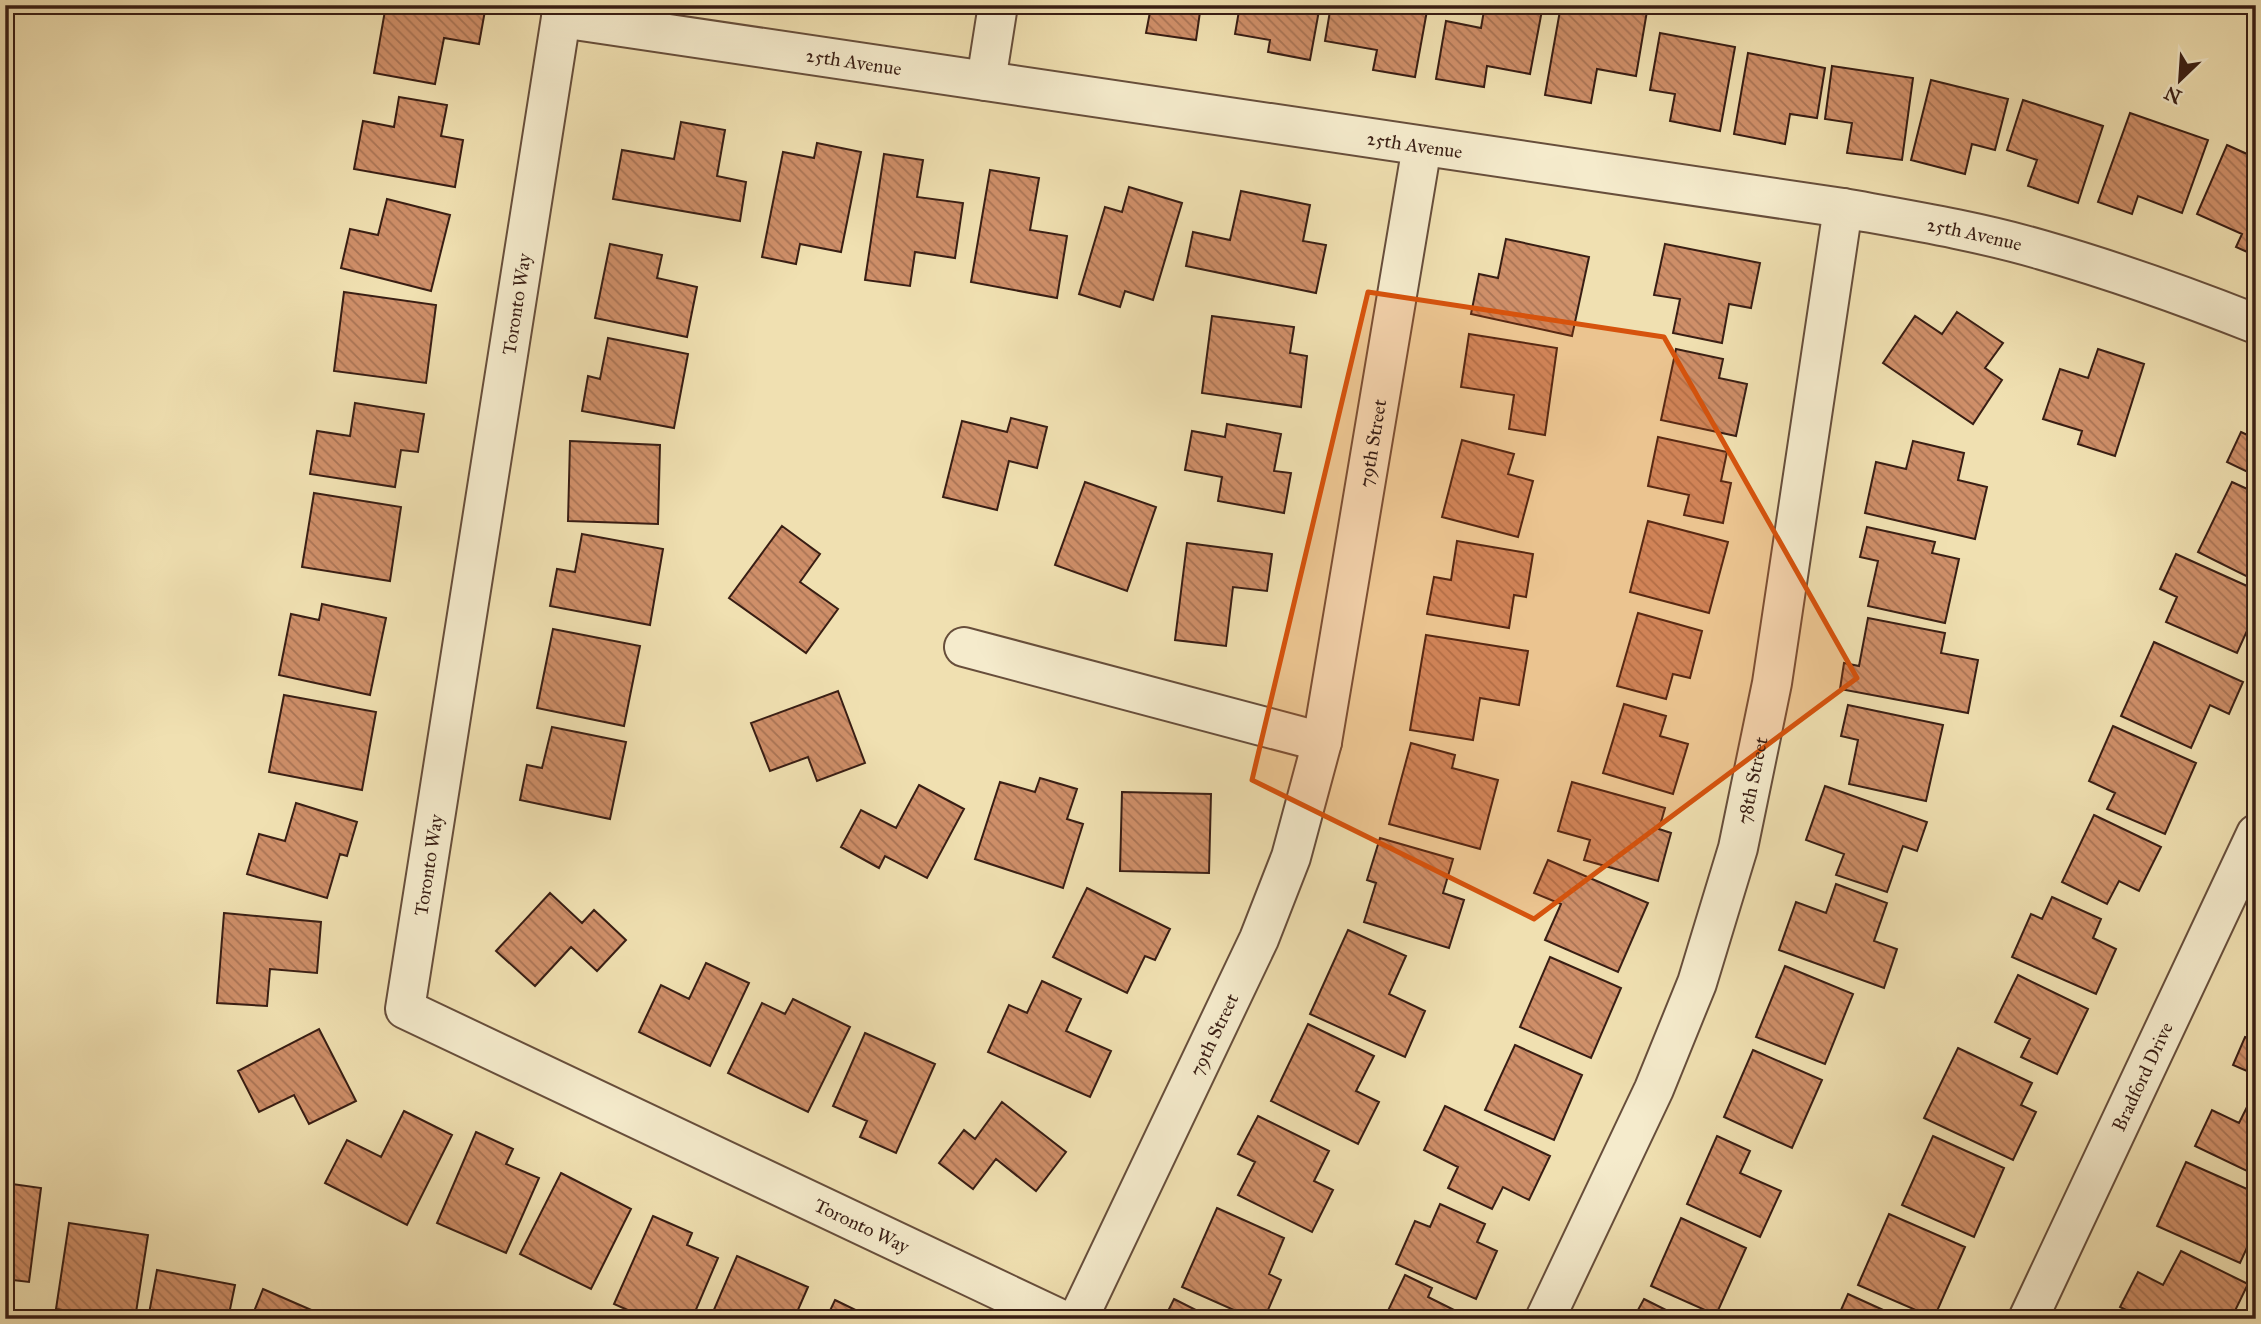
<svg xmlns="http://www.w3.org/2000/svg" width="2261" height="1324" viewBox="0 0 2261 1324" font-family="'IM FELL Great Primer',serif">
	<style>
		.building { fill: url(#building-back-hatch); stroke: #391e14; stroke-width: 2 }
		.lines { fill: none; stroke-linecap: round; stroke-linejoin: round }
		.minor-casing { stroke: #674e3b; stroke-width: 42 }
		.minor { stroke: #f5ebcc; stroke-width: 38 }
		.marked { fill: #d6530d; fill-opacity: 0.2; stroke: #d6530d; stroke-width: 5; stroke-linejoin: round }
		.labels { text-anchor: middle; stroke-width: 6; stroke-linejoin: round; paint-order: stroke }
		.street-label { font-size: 19px; fill: #391e14; stroke: #f5ebcc }
	</style>
	<defs>
		<pattern id="building-back-hatch" width="6" height="6" patternUnits="userSpaceOnUse" patternTransform="scale(1.75)"><rect width="6" height="6" fill="#cf8f69"/><path d="M-1 5l2 2M0 0l6 6M5-1l2 2" fill="none" stroke="#a97455"/></pattern>
	</defs>
	<rect width="100%" height="100%" fill="#f0e0b1"/>
	<filter id="stains"><feTurbulence type="fractalNoise" baseFrequency=".00286" numOctaves="4"/><feColorMatrix values="0 0 0 0 .2 0 0 0 0 .09 0 0 0 0 .02 0 0 0 .5 -.17"/></filter>
	<radialGradient id="worn" r=".72"><stop offset=".6" stop-color="#630" stop-opacity="0"/><stop offset="1" stop-color="#630" stop-opacity=".3"/></radialGradient>
	<path class="building" d="M 386,5 L 486,5 L 479,44 L 444,38 L 435,84 L 374,73 Z
		M 1119,5 L 1201,5 L 1196,40 L 1146,33 L 1150,12 L 1119,7 Z
		M 1240,5 L 1320,5 L 1310,60 L 1268,52 L 1270,40 L 1235,34 Z
		M 1331,5 L 1428,5 L 1415,77 L 1373,70 L 1377,50 L 1325,41 Z
		M 1485,5 L 1543,5 L 1530,74 L 1487,66 L 1484,87 L 1436,79 L 1446,21 L 1481,28 Z
		M 1561,5 L 1616,5 L 1647,11 L 1636,76 L 1597,69 L 1591,103 L 1545,95 Z
		M 1660,33 L 1735,47 L 1720,131 L 1670,121 L 1675,94 L 1650,90 Z
		M 1748,53 L 1825,68 L 1817,118 L 1790,114 L 1785,144 L 1734,134 Z
		M 1832,66 L 1913,78 L 1902,160 L 1847,153 L 1852,123 L 1825,119 Z
		M 1931,80 L 2008,99 L 1995,150 L 1972,144 L 1965,174 L 1911,160 Z
		M 399,97 L 447,105 L 441,136 L 463,140 L 455,187 L 354,169 L 363,121 L 394,127 Z
		M 2023,100 L 2103,126 L 2078,203 L 2028,186 L 2037,160 L 2007,150 Z
		M 2130,113 L 2208,140 L 2182,213 L 2138,196 L 2132,214 L 2098,202 Z
		M 681,122 L 725,130 L 717,176 L 746,182 L 740,221 L 613,199 L 622,150 L 674,159 Z
		M 817,143 L 861,152 L 841,252 L 800,244 L 796,264 L 762,257 L 783,152 L 814,158 Z
		M 2227,145 L 2256,158 L 2256,256 L 2236,247 L 2242,234 L 2197,214 Z
		M 884,154 L 923,160 L 917,197 L 963,203 L 955,258 L 915,252 L 910,286 L 865,280 Z
		M 990,170 L 1039,178 L 1030,230 L 1067,236 L 1057,298 L 971,282 Z
		M 1129,187 L 1182,203 L 1153,300 L 1125,291 L 1120,307 L 1079,294 L 1105,207 L 1122,212 Z
		M 1241,191 L 1310,205 L 1303,241 L 1326,245 L 1316,293 L 1186,266 L 1193,232 L 1230,240 Z
		M 387,199 L 450,215 L 431,291 L 341,268 L 350,229 L 378,235 Z
		M 1506,239 L 1589,257 L 1572,336 L 1471,314 L 1479,274 L 1498,278 Z
		M 610,244 L 662,255 L 657,278 L 697,287 L 687,337 L 595,318 Z
		M 1665,244 L 1760,263 L 1751,308 L 1729,304 L 1722,343 L 1673,333 L 1680,299 L 1654,295 Z
		M 344,292 L 436,305 L 426,383 L 334,371 Z
		M 1957,312 L 2003,343 L 1985,368 L 2002,380 L 1973,424 L 1883,363 L 1915,316 L 1942,334 Z
		M 1212,316 L 1294,327 L 1290,353 L 1307,356 L 1301,407 L 1202,393 Z
		M 1469,334 L 1557,348 L 1545,435 L 1509,429 L 1514,395 L 1461,387 Z
		M 608,338 L 688,354 L 674,428 L 582,411 L 588,376 L 600,379 Z
		M 1676,349 L 1723,359 L 1719,378 L 1747,384 L 1736,436 L 1661,420 Z
		M 2098,349 L 2144,364 L 2115,456 L 2078,444 L 2082,431 L 2043,419 L 2060,369 L 2088,378 Z
		M 355,403 L 424,414 L 418,452 L 401,450 L 395,487 L 310,474 L 317,431 L 350,436 Z
		M 1011,418 L 1047,427 L 1037,468 L 1009,461 L 997,510 L 943,497 L 962,421 L 1007,432 Z
		M 1227,424 L 1281,434 L 1274,471 L 1291,473 L 1284,513 L 1218,501 L 1222,477 L 1185,470 L 1192,431 L 1225,437 Z
		M 2241,432 L 2256,439 L 2256,476 L 2227,462 Z
		M 1658,437 L 1727,452 L 1721,481 L 1731,483 L 1723,523 L 1684,515 L 1689,495 L 1648,486 Z
		M 1462,440 L 1514,454 L 1508,474 L 1533,481 L 1518,537 L 1442,517 Z
		M 570,441 L 660,445 L 658,524 L 568,521 Z
		M 1913,441 L 1964,453 L 1958,480 L 1987,487 L 1975,539 L 1865,513 L 1876,462 L 1906,469 Z
		M 1085,482 L 1156,507 L 1127,591 L 1055,565 Z
		M 2232,482 L 2256,493 L 2256,581 L 2198,552 Z
		M 314,493 L 401,507 L 390,581 L 302,567 Z
		M 1648,521 L 1728,542 L 1709,613 L 1630,592 Z
		M 782,526 L 820,554 L 800,582 L 838,609 L 806,653 L 729,598 Z
		M 1867,527 L 1935,542 L 1932,553 L 1959,559 L 1945,623 L 1868,606 L 1878,561 L 1860,557 Z
		M 582,534 L 663,549 L 650,625 L 550,606 L 557,569 L 575,572 Z
		M 1457,541 L 1533,554 L 1526,597 L 1514,595 L 1509,628 L 1427,614 L 1434,577 L 1451,580 Z
		M 1187,543 L 1272,554 L 1267,591 L 1233,587 L 1226,646 L 1175,640 Z
		M 2176,554 L 2256,590 L 2256,611 L 2237,653 L 2166,622 L 2177,597 L 2160,589 Z
		M 322,604 L 386,618 L 370,695 L 279,675 L 291,614 L 319,620 Z
		M 1638,613 L 1702,631 L 1690,678 L 1673,674 L 1666,699 L 1617,686 Z
		M 1868,618 L 1945,633 L 1941,653 L 1978,660 L 1968,713 L 1840,689 L 1844,663 L 1859,666 Z
		M 553,629 L 640,646 L 624,726 L 537,708 Z
		M 1426,635 L 1528,651 L 1519,705 L 1480,698 L 1473,740 L 1410,730 Z
		M 2154,642 L 2243,682 L 2229,714 L 2210,705 L 2191,748 L 2121,716 Z
		M 838,691 L 865,763 L 817,781 L 808,757 L 770,771 L 751,723 Z
		M 284,695 L 376,712 L 362,790 L 269,772 Z
		M 1624,704 L 1666,716 L 1660,736 L 1688,744 L 1673,794 L 1603,773 Z
		M 1848,705 L 1943,725 L 1926,801 L 1849,784 L 1858,740 L 1841,736 Z
		M 2113,726 L 2196,763 L 2165,834 L 2107,809 L 2115,793 L 2089,781 Z
		M 552,727 L 626,742 L 610,819 L 520,800 L 527,765 L 542,768 Z
		M 1411,743 L 1455,755 L 1452,768 L 1498,780 L 1480,849 L 1389,824 Z
		M 1040,778 L 1077,789 L 1067,819 L 1083,824 L 1063,888 L 975,859 L 1000,782 L 1035,792 Z
		M 1572,782 L 1665,808 L 1659,829 L 1671,833 L 1658,881 L 1584,860 L 1590,840 L 1558,831 Z
		M 919,785 L 964,809 L 927,878 L 885,856 L 879,868 L 841,847 L 861,810 L 896,828 Z
		M 1825,786 L 1927,822 L 1917,851 L 1903,846 L 1887,892 L 1836,875 L 1844,854 L 1806,840 Z
		M 1122,792 L 1211,794 L 1209,873 L 1120,871 Z
		M 296,803 L 357,822 L 347,856 L 340,854 L 327,898 L 247,874 L 259,834 L 285,841 Z
		M 2094,815 L 2161,847 L 2139,891 L 2119,881 L 2107,904 L 2062,882 Z
		M 1380,838 L 1453,859 L 1443,893 L 1464,900 L 1449,948 L 1364,922 L 1376,883 L 1367,880 Z
		M 1548,860 L 1648,903 L 1618,972 L 1545,940 L 1561,904 L 1534,893 Z
		M 1836,884 L 1887,903 L 1874,941 L 1897,949 L 1884,988 L 1779,950 L 1796,902 L 1826,913 Z
		M 1087,888 L 1170,929 L 1155,960 L 1145,956 L 1127,993 L 1053,957 Z
		M 550,893 L 582,923 L 594,910 L 626,940 L 597,971 L 571,947 L 535,986 L 496,951 Z
		M 2052,897 L 2101,919 L 2093,938 L 2116,949 L 2096,994 L 2012,957 L 2031,914 L 2042,919 Z
		M 224,913 L 321,922 L 317,973 L 270,969 L 267,1006 L 217,1003 Z
		M 1348,930 L 1406,956 L 1389,994 L 1425,1011 L 1405,1057 L 1310,1014 Z
		M 1550,957 L 1621,988 L 1591,1058 L 1520,1027 Z
		M 706,963 L 749,983 L 710,1066 L 639,1032 L 661,985 L 689,999 Z
		M 1785,966 L 1853,994 L 1825,1064 L 1756,1037 Z
		M 2018,975 L 2088,1009 L 2057,1074 L 2021,1057 L 2030,1039 L 1995,1022 Z
		M 1042,981 L 1081,999 L 1066,1031 L 1111,1051 L 1090,1097 L 988,1052 L 1009,1005 L 1027,1013 Z
		M 793,999 L 850,1027 L 808,1112 L 728,1073 L 762,1003 L 785,1014 Z
		M 1308,1024 L 1374,1056 L 1356,1091 L 1379,1102 L 1358,1144 L 1271,1101 Z
		M 319,1029 L 356,1101 L 309,1124 L 294,1095 L 259,1112 L 238,1071 Z
		M 865,1033 L 935,1064 L 896,1153 L 860,1137 L 867,1121 L 833,1106 Z
		M 2245,1037 L 2256,1042 L 2256,1075 L 2233,1065 Z
		M 1515,1045 L 1582,1075 L 1554,1140 L 1485,1110 Z
		M 1958,1048 L 2032,1083 L 2021,1105 L 2036,1112 L 2013,1160 L 1924,1118 Z
		M 1753,1050 L 1822,1080 L 1792,1148 L 1724,1117 Z
		M 2256,1089 L 2256,1152 L 2247,1171 L 2195,1146 L 2212,1110 L 2239,1123 Z
		M 1002,1102 L 1066,1152 L 1036,1191 L 996,1159 L 973,1189 L 939,1163 L 964,1130 L 975,1139 Z
		M 1445,1106 L 1550,1156 L 1529,1200 L 1503,1187 L 1492,1209 L 1448,1188 L 1458,1167 L 1424,1150 Z
		M 404,1111 L 452,1135 L 407,1225 L 325,1183 L 347,1140 L 381,1157 Z
		M 1258,1116 L 1329,1151 L 1314,1181 L 1333,1190 L 1312,1232 L 1238,1195 L 1255,1162 L 1238,1154 Z
		M 476,1132 L 513,1149 L 506,1164 L 539,1178 L 506,1253 L 437,1223 Z
		M 1717,1136 L 1750,1151 L 1740,1173 L 1781,1191 L 1760,1237 L 1687,1204 Z
		M 1933,1136 L 2004,1168 L 1974,1237 L 1902,1205 Z
		M 2186,1162 L 2256,1193 L 2256,1228 L 2240,1263 L 2157,1226 Z
		M 561,1173 L 631,1209 L 591,1289 L 520,1254 Z
		M 5,1183 L 41,1188 L 29,1282 L 5,1279 Z
		M 1440,1204 L 1485,1224 L 1477,1242 L 1497,1251 L 1476,1299 L 1396,1264 L 1415,1221 L 1430,1227 Z
		M 1217,1208 L 1284,1238 L 1269,1274 L 1281,1280 L 1264,1319 L 1254,1319 L 1182,1287 Z
		M 1889,1214 L 1965,1247 L 1934,1318 L 1858,1285 Z
		M 653,1216 L 692,1233 L 687,1245 L 718,1258 L 692,1319 L 648,1319 L 614,1304 Z
		M 1681,1218 L 1746,1248 L 1716,1315 L 1651,1286 Z
		M 69,1223 L 148,1235 L 135,1319 L 88,1319 L 89,1314 L 56,1309 Z
		M 2181,1251 L 2248,1284 L 2231,1319 L 2145,1319 L 2120,1307 L 2138,1272 L 2163,1285 Z
		M 737,1256 L 808,1287 L 794,1319 L 710,1319 Z
		M 157,1270 L 235,1285 L 228,1319 L 148,1319 Z
		M 1405,1275 L 1432,1288 L 1428,1297 L 1472,1319 L 1384,1319 Z
		M 263,1289 L 332,1319 L 251,1319 Z
		M 1848,1294 L 1903,1319 L 1837,1319 Z
		M 1174,1299 L 1212,1318 L 1212,1319 L 1164,1319 Z
		M 1644,1299 L 1672,1313 L 1669,1319 L 1633,1319 Z
		M 835,1300 L 868,1316 L 867,1319 L 826,1319 Z"/>
	<g class="lines">
		<g class="minor-casing">
			<g id="minor">
				<path id="s1" d="M 563,5 L 405,1009 L 1060,1319"/>
				<path id="s2" d="M 561,18 L 1843,208 C 1909,220 1977,231 2042,250 C 2115,271 2185,296 2256,324"/>
				<path d="M 986,81 L 998,5"/>
				<path d="M 964,647 L 1322,742"/>
				<path id="s3" d="M 1078,1319 L 1259,939 L 1291,857 L 1322,742 L 1422,146"/>
				<path id="s4" d="M 1545,1319 L 1654,1089 L 1697,983 L 1738,848 L 1772,683 L 1843,208"/>
				<path id="s5" d="M 2028,1319 L 2256,834"/>
			</g>
		</g>
		<use href="#minor" class="minor"/>
	</g>
	<path class="marked" d="M 1368,292 L 1664,337 L 1857,678 L 1534,919 L 1252,780 Z"/>
	<g class="labels">
		<g class="street-label">
			<text dy="7" stroke="none"><textPath href="#s2" startOffset="296">25th Avenue</textPath></text>
			<text dy="7" stroke="none"><textPath href="#s2" startOffset="863">25th Avenue</textPath></text>
			<text dy="7" stroke="none"><textPath href="#s2" startOffset="1430">25th Avenue</textPath></text>
			<text transform="translate(516 304) rotate(-81)" y="7">Toronto Way</text>
			<text dy="7" stroke="none"><textPath href="#s3" startOffset="931">79th Street</textPath></text>
			<text dy="7" stroke="none"><textPath href="#s4" startOffset="579">78th Street</textPath></text>
			<text transform="translate(428 865) rotate(-81)" y="7">Toronto Way</text>
			<text dy="7" stroke="none"><textPath href="#s3" startOffset="315">79th Street</textPath></text>
			<text dy="7" stroke="none"><textPath href="#s5" startOffset="268">Bradford Drive</textPath></text>
			<text dy="7" stroke="none"><textPath href="#s1" startOffset="1522">Toronto Way</textPath></text>
		</g>
	</g>
	<rect width="2261" height="1324" fill="none" stroke="#f0e0b1" stroke-width="28"/>
	<rect x="7" y="7" width="2247" height="1310" fill="none" stroke="#391e14" stroke-width="3.5"/>
	<rect x="14" y="14" width="2233" height="1296" fill="none" stroke="#391e14" stroke-width="2"/>
	<g transform="translate(2180 80) rotate(205)" stroke="#f5ebcc" stroke-width="5" paint-order="stroke">
	<path d="M0-5L12 26L0 18L-12 26Z" fill="#391e14"/>
	<text y="-10" font-size="19" font-weight="bold" text-anchor="middle" fill="#391e14">N</text>
	</g>
	<rect width="100%" height="100%" filter="url(#stains)"/>
	<rect width="100%" height="100%" fill="url(#worn)"/>
</svg>
